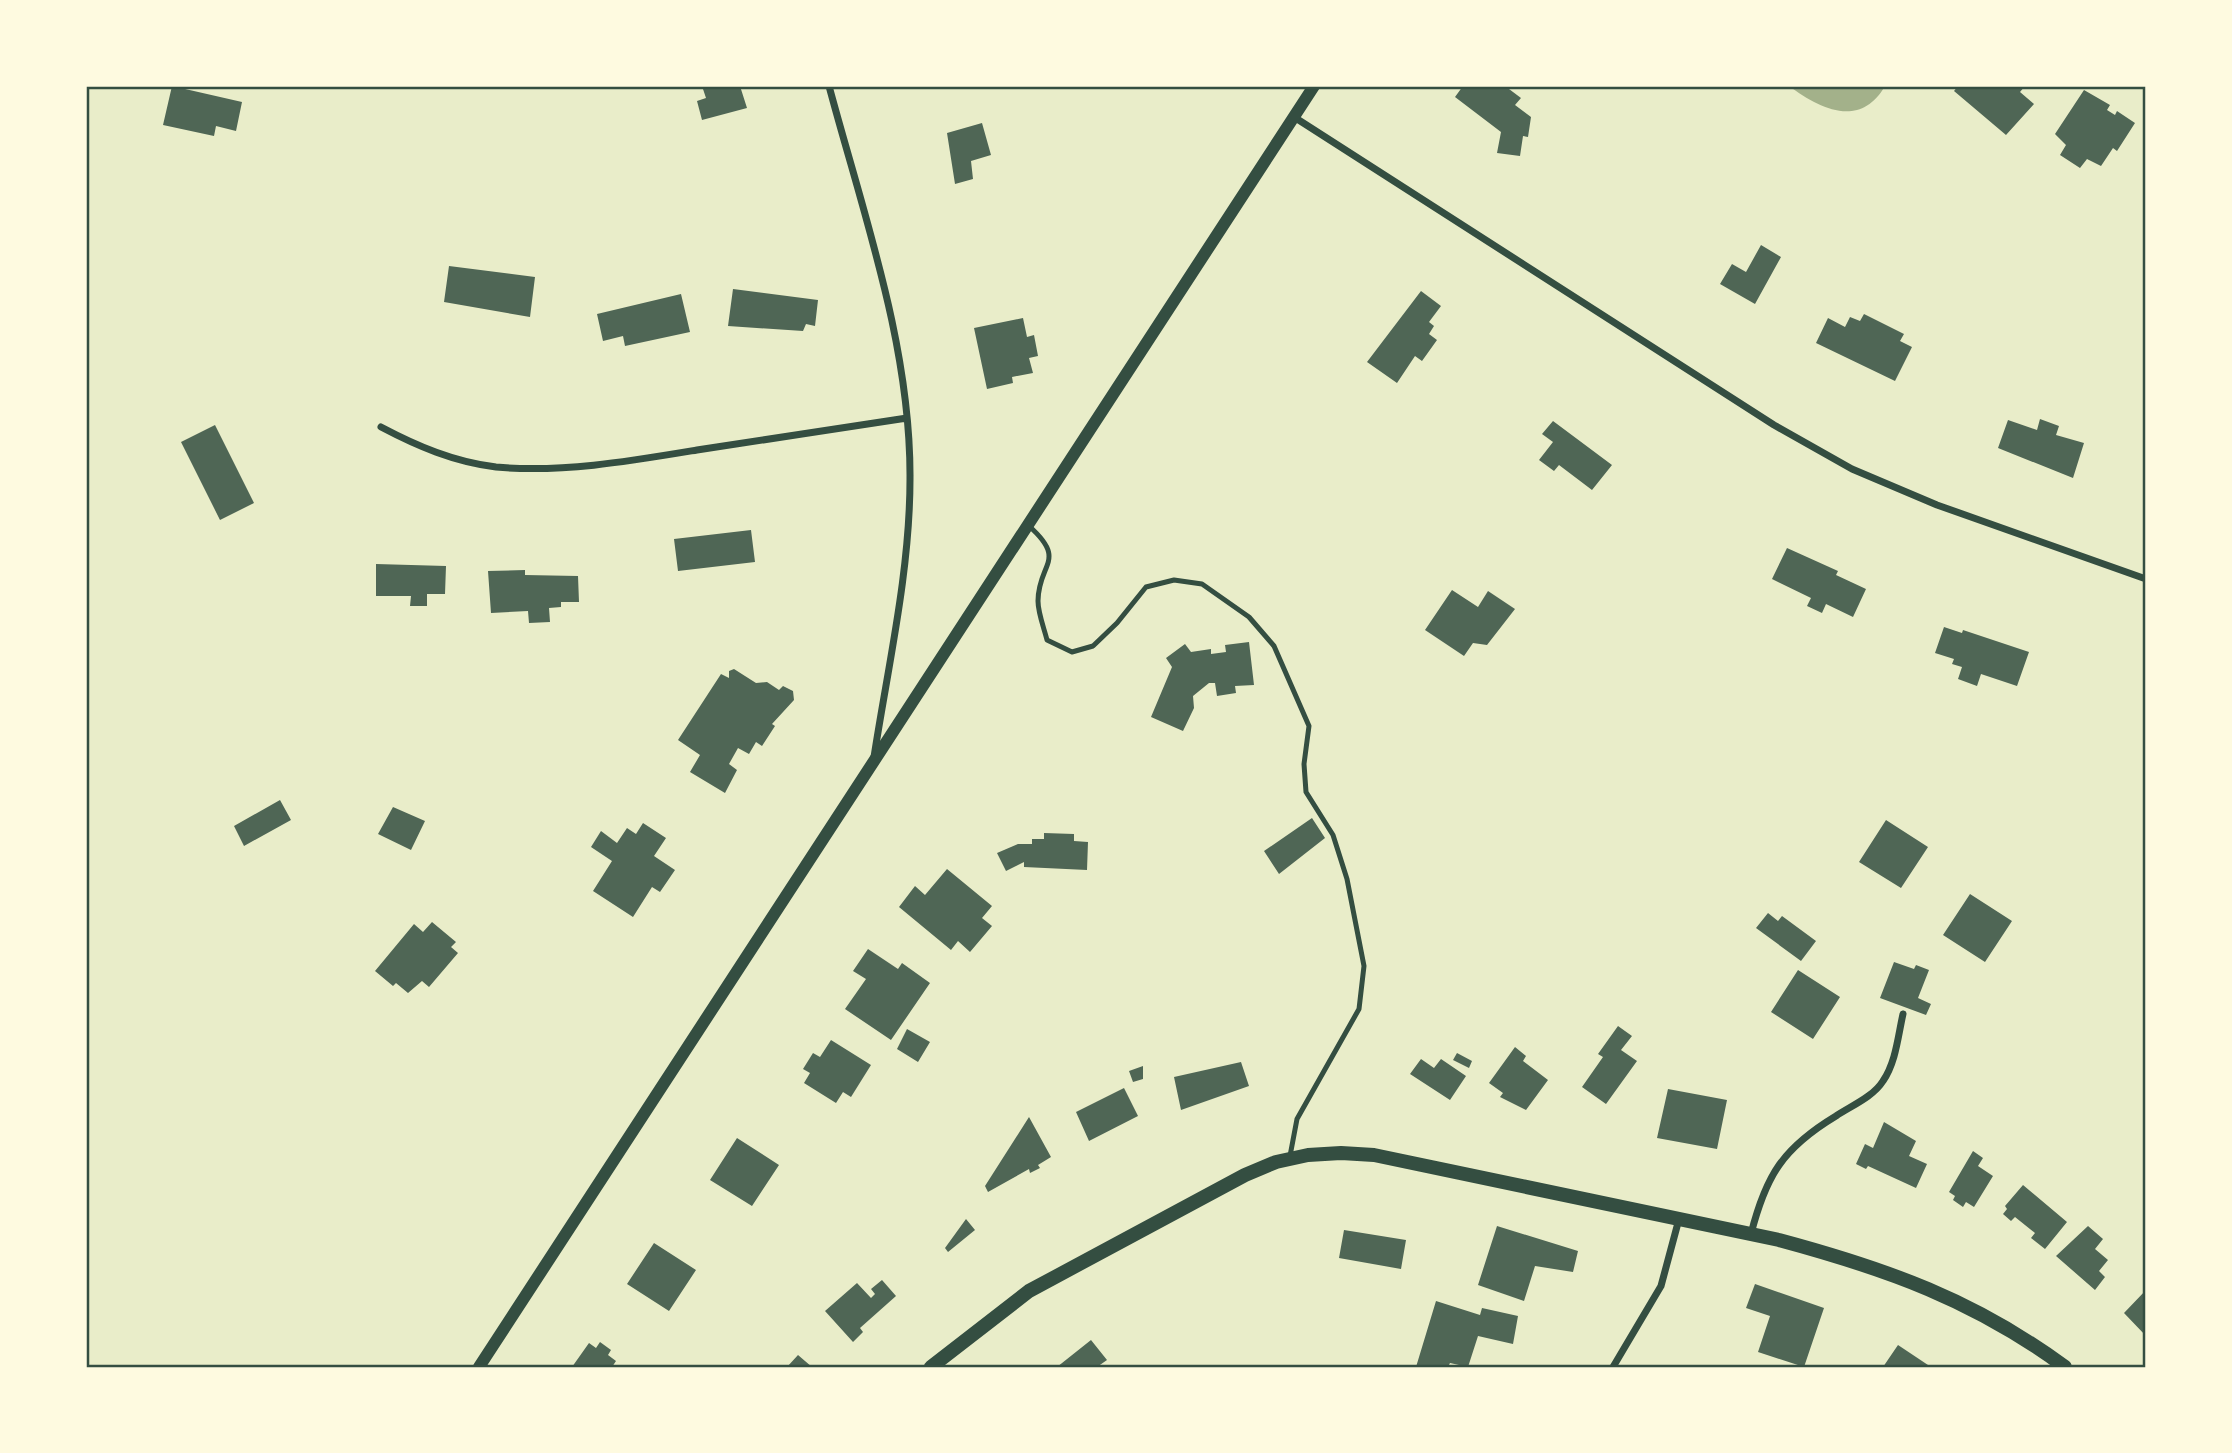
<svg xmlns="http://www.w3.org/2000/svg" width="2232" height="1453" viewBox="0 0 2232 1453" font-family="Overpass,sans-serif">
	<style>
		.water { fill: #a3b18a }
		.building { fill: #4f6655 }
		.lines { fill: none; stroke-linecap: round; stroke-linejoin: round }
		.service { stroke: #344e41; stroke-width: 5 }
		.minor { stroke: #344e41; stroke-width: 7 }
		.tertiary { stroke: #344e41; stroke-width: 12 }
		.secondary { stroke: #344e41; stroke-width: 14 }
		.neatline { fill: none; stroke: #344e41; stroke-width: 2.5 }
	</style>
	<rect width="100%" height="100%" fill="#e9edc9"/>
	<path class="water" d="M 1789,86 L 1885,86 C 1860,129 1820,109 1789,86 Z"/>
	<path class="building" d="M 172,86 L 242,102 L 236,131 L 216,126 L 214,136 L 163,125 Z
		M 702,86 L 740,86 L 747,108 L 702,120 L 697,101 L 706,98 Z
		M 1463,86 L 1505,86 L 1521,98 L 1515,105 L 1531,117 L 1528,137 L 1523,136 L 1520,156 L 1497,153 L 1501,132 L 1455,97 Z
		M 1958,86 L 2025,86 L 2020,92 L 2034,104 L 2006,135 L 1954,91 Z
		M 2084,90 L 2110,105 L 2107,110 L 2115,115 L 2117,111 L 2135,123 L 2117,151 L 2113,148 L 2101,166 L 2087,159 L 2080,168 L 2060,155 L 2066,145 L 2055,134 Z
		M 982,123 L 991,155 L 971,161 L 973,179 L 955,184 L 947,133 Z
		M 1761,245 L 1781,257 L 1755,304 L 1720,284 L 1732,264 L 1746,272 Z
		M 449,266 L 535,277 L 530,317 L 444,302 Z
		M 733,289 L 818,300 L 815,326 L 806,324 L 803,331 L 728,326 Z
		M 1421,291 L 1441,306 L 1429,322 L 1434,326 L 1429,334 L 1437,340 L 1422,361 L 1415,356 L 1397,383 L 1367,362 Z
		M 681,294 L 690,332 L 625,346 L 623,336 L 603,341 L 597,314 Z
		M 1864,314 L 1904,334 L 1900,341 L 1912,347 L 1895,381 L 1816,343 L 1828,318 L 1845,327 L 1850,317 L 1860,321 Z
		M 1023,318 L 1027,337 L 1034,335 L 1038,356 L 1029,358 L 1033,373 L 1012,377 L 1013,383 L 987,389 L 974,328 Z
		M 2040,419 L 2059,426 L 2056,435 L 2084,443 L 2073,478 L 1998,448 L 2008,420 L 2037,430 Z
		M 1553,421 L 1612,465 L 1592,490 L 1559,465 L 1554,471 L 1539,460 L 1553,442 L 1542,434 Z
		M 215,425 L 254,503 L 220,520 L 181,442 Z
		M 751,530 L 755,562 L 678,571 L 674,539 Z
		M 1787,548 L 1838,571 L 1836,575 L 1866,589 L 1853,617 L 1826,604 L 1822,613 L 1807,606 L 1811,598 L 1772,579 Z
		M 376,564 L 446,566 L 445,594 L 427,594 L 427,606 L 410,606 L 411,596 L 376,596 Z
		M 525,570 L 525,575 L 578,576 L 579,602 L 561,602 L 561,607 L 549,608 L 550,622 L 529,623 L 528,611 L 491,613 L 488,571 Z
		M 1452,590 L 1478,607 L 1488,591 L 1515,609 L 1487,645 L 1473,643 L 1464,656 L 1425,630 Z
		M 1944,627 L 1962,633 L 1963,630 L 2029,652 L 2017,686 L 1981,674 L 1977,686 L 1958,679 L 1962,667 L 1952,664 L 1954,659 L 1935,653 Z
		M 1249,642 L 1254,685 L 1235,686 L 1236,693 L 1217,696 L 1215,683 L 1209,683 L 1193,696 L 1194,708 L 1183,731 L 1151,717 L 1172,667 L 1166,658 L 1185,644 L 1191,652 L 1211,649 L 1211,654 L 1226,652 L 1225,645 Z
		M 734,669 L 756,683 L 767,682 L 779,690 L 783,686 L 793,691 L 794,700 L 772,724 L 775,726 L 762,746 L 756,742 L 749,754 L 738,748 L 729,764 L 737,770 L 725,793 L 690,772 L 700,755 L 678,740 L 721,674 L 729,678 L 729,671 Z
		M 280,800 L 291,820 L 244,846 L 234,826 Z
		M 393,807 L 425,821 L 411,850 L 378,834 Z
		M 1312,818 L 1325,838 L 1279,874 L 1264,851 Z
		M 1886,820 L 1928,847 L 1901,888 L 1859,862 Z
		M 643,823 L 666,838 L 654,856 L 675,870 L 660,892 L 652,887 L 633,917 L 593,891 L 612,861 L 591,847 L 601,831 L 617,843 L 627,828 L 636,834 Z
		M 1044,833 L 1074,834 L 1074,841 L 1088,842 L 1087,870 L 1024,867 L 1024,862 L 1006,871 L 997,853 L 1018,844 L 1032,844 L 1032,839 L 1044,839 Z
		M 947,869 L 992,906 L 982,918 L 992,926 L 970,952 L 958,941 L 951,950 L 899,907 L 915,886 L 925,895 Z
		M 1970,894 L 2012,921 L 1985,962 L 1943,935 Z
		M 1768,913 L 1778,921 L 1782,916 L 1816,941 L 1801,961 L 1756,928 Z
		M 432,922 L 456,942 L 451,947 L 458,953 L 429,987 L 422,981 L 408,993 L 396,983 L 393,986 L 375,971 L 414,924 L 423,932 Z
		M 868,949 L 898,969 L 902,963 L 930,983 L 891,1040 L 845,1009 L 866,979 L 853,971 Z
		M 1894,962 L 1914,969 L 1916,965 L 1929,970 L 1918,998 L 1931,1004 L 1926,1015 L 1880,998 Z
		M 1798,970 L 1840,997 L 1813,1039 L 1771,1012 Z
		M 1618,1026 L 1632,1036 L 1621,1050 L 1637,1061 L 1606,1104 L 1582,1087 L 1603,1057 L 1598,1054 Z
		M 907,1029 L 930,1042 L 918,1062 L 897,1049 Z
		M 831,1040 L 871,1065 L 851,1097 L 843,1092 L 836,1103 L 804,1083 L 810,1073 L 803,1069 L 813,1053 L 820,1057 Z
		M 1515,1047 L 1526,1056 L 1523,1061 L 1548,1080 L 1526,1110 L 1500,1097 L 1503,1093 L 1489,1083 Z
		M 1457,1053 L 1472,1061 L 1469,1068 L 1453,1060 Z
		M 1421,1059 L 1434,1068 L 1441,1059 L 1466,1076 L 1450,1100 L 1410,1074 Z
		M 1241,1062 L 1249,1086 L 1181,1110 L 1174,1077 Z
		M 1143,1066 L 1143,1079 L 1133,1082 L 1129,1071 Z
		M 1124,1088 L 1138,1116 L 1089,1141 L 1076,1112 Z
		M 1668,1089 L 1727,1100 L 1717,1149 L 1657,1138 Z
		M 1029,1117 L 1051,1157 L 1038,1165 L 1040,1168 L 1030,1173 L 1029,1169 L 988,1192 L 985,1186 Z
		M 1884,1122 L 1916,1141 L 1909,1156 L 1927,1164 L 1916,1188 L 1868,1166 L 1866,1169 L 1856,1164 L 1865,1144 L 1873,1148 Z
		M 737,1138 L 779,1165 L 752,1206 L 710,1180 Z
		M 1973,1151 L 1983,1158 L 1978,1166 L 1993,1176 L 1974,1207 L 1966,1202 L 1963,1207 L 1953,1200 L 1955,1196 L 1949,1192 Z
		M 2023,1185 L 2067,1222 L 2045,1249 L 2031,1238 L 2035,1233 L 2015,1217 L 2011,1221 L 2003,1214 L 2007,1209 L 2005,1206 Z
		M 966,1219 L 975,1230 L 948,1252 L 945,1248 Z
		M 1497,1226 L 1578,1251 L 1573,1272 L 1535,1266 L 1524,1301 L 1478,1285 Z
		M 2088,1226 L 2103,1239 L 2095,1249 L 2108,1260 L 2099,1271 L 2105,1277 L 2095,1290 L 2056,1256 Z
		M 1344,1230 L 1406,1240 L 1401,1269 L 1339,1258 Z
		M 654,1243 L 696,1270 L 669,1311 L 627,1284 Z
		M 882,1280 L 896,1296 L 860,1328 L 863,1332 L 853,1342 L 825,1311 L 857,1283 L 871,1298 L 875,1294 L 871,1289 Z
		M 1755,1284 L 1824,1308 L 1804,1367 L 1758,1352 L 1770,1316 L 1746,1308 Z
		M 2146,1290 L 2146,1336 L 2124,1313 Z
		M 1436,1301 L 1480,1315 L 1482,1308 L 1518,1316 L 1513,1344 L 1478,1336 L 1468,1367 L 1450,1363 L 1448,1367 L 1416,1367 Z
		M 1091,1340 L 1107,1360 L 1097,1367 L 1057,1367 Z
		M 600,1342 L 611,1350 L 608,1355 L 616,1361 L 612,1367 L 572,1367 L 589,1343 L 596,1348 Z
		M 1898,1345 L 1931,1367 L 1883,1367 Z
		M 798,1355 L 812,1367 L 787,1367 Z"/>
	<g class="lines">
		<path class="service" d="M 1029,526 C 1068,561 1038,563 1038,601 C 1038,613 1044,628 1047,640 L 1072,652 L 1093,646 L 1117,623 L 1146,587 L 1174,580 L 1202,584 L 1249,617 L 1274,646 L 1309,726 L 1304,764 L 1306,792 L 1333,835 L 1347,879 L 1364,966 L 1359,1009 L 1297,1119 L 1290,1156"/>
		<path class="minor" d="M 829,86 C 863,213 911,346 910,479 C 910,572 888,666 874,757
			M 1294,117 L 1774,425 L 1852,469 L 1937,505 L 2146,579
			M 381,427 C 417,446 454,462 496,467 C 562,473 631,461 697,450 C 767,439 837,429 907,418
			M 1751,1234 C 1766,1175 1783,1148 1836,1116 C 1851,1106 1873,1097 1883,1081 C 1896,1062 1898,1036 1903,1014
			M 1613,1367 L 1661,1286 L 1679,1219"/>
		<path class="tertiary" d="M 479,1367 L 1314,86"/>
		<path class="secondary" d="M 931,1367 L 1029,1291 L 1245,1175 L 1276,1162 L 1308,1155 L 1341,1153 L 1374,1155 L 1779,1240 C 1887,1269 1974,1300 2065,1367"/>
	</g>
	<rect width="2232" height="1453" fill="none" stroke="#fefae0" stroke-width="175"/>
	<rect x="88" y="88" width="2056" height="1278" class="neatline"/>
</svg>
